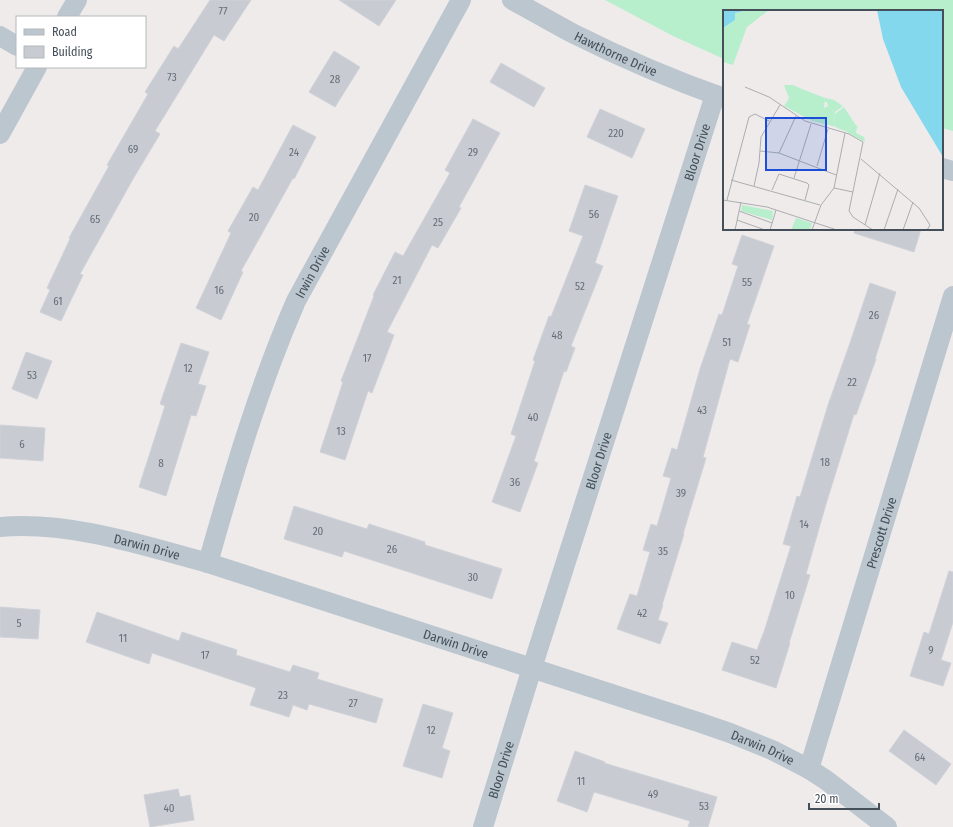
<svg xmlns="http://www.w3.org/2000/svg" width="953" height="827" viewBox="0 0 953 827" font-family="'Fira Sans Condensed',sans-serif">
	<style>
		.garden { fill: #b7efcc }
		.building { fill: #c8cbd1; stroke: #cfd2d8 }
		.lines { fill: none; stroke-linecap: round; stroke-linejoin: round }
		.minor { stroke: #bcc6cf; stroke-width: 20 }
		.labels { text-anchor: middle; stroke-width: 3.5; stroke-linejoin: round; paint-order: stroke }
		.number-label { font-size: 11px; fill: #656e77 }
		.street-label { font-size: 13px; fill: #444f59; stroke: #fff }
		.inset-road { fill: none; stroke: #abadb1; stroke-width: 1 }
		.view { fill: #1d4ed8; fill-opacity: 0.15; stroke: #1d4ed8; stroke-width: 2 }
		.inset-edge { fill: none; stroke: #444f59; stroke-width: 2 }
	</style>
	<rect width="100%" height="100%" fill="#efebeb"/>
	<path class="garden" d="M 605,0 L 953,0 L 953,131 L 942,128 L 942,11 L 724,11 L 724,59 L 673,36 Z"/>
	<path class="building" d="M 210,0 L 251,0 L 224,41 L 214,35 L 155,131 L 160,134 L 133,179 L 80,274 L 83,275 L 61,321 L 40,312 L 50,290 L 47,288 L 70,239 L 69,238 L 109,166 L 107,165 L 148,94 L 145,92 L 174,46 L 178,49 Z
		M 339,0 L 396,0 L 379,26 Z
		M 334,51 L 360,67 L 335,107 L 309,92 Z
		M 501,63 L 545,88 L 534,107 L 490,82 Z
		M 600,109 L 645,129 L 632,158 L 587,137 Z
		M 473,119 L 500,133 L 459,207 L 461,208 L 438,248 L 432,245 L 387,332 L 394,335 L 372,393 L 368,391 L 345,460 L 320,452 L 343,382 L 341,381 L 374,296 L 373,295 L 395,252 L 403,256 L 450,173 L 445,170 Z
		M 293,125 L 316,137 L 294,179 L 293,178 L 241,271 L 243,272 L 221,320 L 196,308 L 231,233 L 228,231 L 253,187 L 258,190 Z
		M 585,185 L 618,196 L 595,263 L 603,266 L 571,346 L 575,348 L 566,372 L 564,371 L 534,461 L 538,463 L 520,512 L 492,502 L 516,436 L 511,434 L 535,361 L 533,360 L 549,316 L 551,317 L 583,236 L 569,231 Z
		M 855,229 L 921,229 L 914,252 L 854,233 Z
		M 742,235 L 774,246 L 747,324 L 750,325 L 738,362 L 730,359 L 703,457 L 706,458 L 683,534 L 684,534 L 662,605 L 663,605 L 658,620 L 668,623 L 660,644 L 617,629 L 630,594 L 637,596 L 650,552 L 643,550 L 651,524 L 657,526 L 671,478 L 663,476 L 672,448 L 677,450 L 700,369 L 719,314 L 722,315 L 738,266 L 732,264 Z
		M 870,283 L 896,292 L 875,359 L 876,359 L 856,415 L 854,414 L 826,504 L 806,574 L 810,575 L 789,643 L 790,643 L 776,688 L 722,670 L 732,642 L 757,650 L 763,634 L 763,635 L 791,546 L 783,544 L 797,496 L 800,497 L 828,405 L 850,343 Z
		M 181,343 L 209,352 L 198,384 L 206,386 L 196,416 L 191,415 L 166,496 L 139,487 L 165,406 L 160,404 Z
		M 26,352 L 52,361 L 37,399 L 12,389 Z
		M 0,425 L 45,428 L 43,461 L 0,458 Z
		M 294,506 L 367,529 L 369,524 L 425,542 L 425,545 L 502,569 L 492,599 L 344,551 L 342,557 L 284,539 Z
		M 949,571 L 953,572 L 953,622 L 941,660 L 951,663 L 943,686 L 910,676 L 924,632 L 929,634 Z
		M 0,607 L 40,610 L 38,639 L 0,637 Z
		M 97,612 L 179,641 L 182,632 L 237,650 L 236,655 L 290,672 L 293,665 L 319,673 L 317,679 L 383,699 L 376,723 L 309,704 L 307,710 L 293,705 L 289,717 L 250,705 L 256,688 L 152,653 L 149,664 L 86,642 Z
		M 423,704 L 453,713 L 442,748 L 450,751 L 442,778 L 403,766 Z
		M 904,730 L 951,764 L 936,785 L 889,751 Z
		M 575,751 L 605,762 L 604,763 L 717,797 L 708,827 L 688,827 L 690,821 L 594,792 L 587,812 L 557,801 Z
		M 178,789 L 180,797 L 190,795 L 194,820 L 150,827 L 144,795 Z"/>
	<g class="lines">
		<g class="minor">
			<path id="s1" d="M 512,0 C 533,11 553,23 574,34 C 622,58 673,80 724,98"/>
			<path d="M 67,17 L 77,0"/>
			<path d="M 0,36 L 17,46"/>
			<path d="M 0,134 L 37,67"/>
			<path d="M 942,168 L 953,171"/>
			<path id="s2" d="M 0,527 C 69,521 142,545 208,563 L 701,723 L 730,733 L 772,750 L 809,769 L 826,780 L 887,827"/>
			<path id="s3" d="M 208,563 C 233,474 259,386 296,301 L 461,0"/>
			<path id="s4" d="M 809,769 L 953,296"/>
			<path id="s5" d="M 483,827 L 532,668 L 715,95"/>
		</g>
	</g>
	<g class="labels">
		<g class="number-label">
			<text x="223" y="15">77</text>
			<text x="172" y="81">73</text>
			<text x="335" y="83">28</text>
			<text x="616" y="137">220</text>
			<text x="133" y="153">69</text>
			<text x="294" y="156">24</text>
			<text x="473" y="156">29</text>
			<text x="594" y="218">56</text>
			<text x="254" y="221">20</text>
			<text x="95" y="223">65</text>
			<text x="438" y="226">25</text>
			<text x="397" y="284">21</text>
			<text x="747" y="286">55</text>
			<text x="580" y="290">52</text>
			<text x="219" y="294">16</text>
			<text x="58" y="305">61</text>
			<text x="874" y="319">26</text>
			<text x="557" y="339">48</text>
			<text x="727" y="346">51</text>
			<text x="367" y="362">17</text>
			<text x="188" y="372">12</text>
			<text x="32" y="379">53</text>
			<text x="852" y="386">22</text>
			<text x="702" y="414">43</text>
			<text x="533" y="421">40</text>
			<text x="341" y="435">13</text>
			<text x="22" y="448">6</text>
			<text x="825" y="466">18</text>
			<text x="161" y="467">8</text>
			<text x="515" y="486">36</text>
			<text x="681" y="497">39</text>
			<text x="804" y="528">14</text>
			<text x="318" y="535">20</text>
			<text x="392" y="553">26</text>
			<text x="663" y="555">35</text>
			<text x="473" y="581">30</text>
			<text x="790" y="599">10</text>
			<text x="642" y="617">42</text>
			<text x="19" y="627">5</text>
			<text x="123" y="642">11</text>
			<text x="931" y="654">9</text>
			<text x="205" y="659">17</text>
			<text x="755" y="664">52</text>
			<text x="283" y="699">23</text>
			<text x="353" y="707">27</text>
			<text x="431" y="734">12</text>
			<text x="920" y="761">64</text>
			<text x="581" y="785">11</text>
			<text x="653" y="798">49</text>
			<text x="704" y="810">53</text>
			<text x="169" y="812">40</text>
		</g>
		<g class="street-label">
			<text dy="5" stroke="none"><textPath href="#s1" startOffset="117">Hawthorne Drive</textPath></text>
			<text dy="5" stroke="none"><textPath href="#s5" startOffset="708">Bloor Drive</textPath></text>
			<text dy="5" stroke="none"><textPath href="#s3" startOffset="310">Irwin Drive</textPath></text>
			<text dy="5" stroke="none"><textPath href="#s5" startOffset="384">Bloor Drive</textPath></text>
			<text dy="5" stroke="none"><textPath href="#s4" startOffset="247">Prescott Drive</textPath></text>
			<text dy="5" stroke="none"><textPath href="#s2" startOffset="149">Darwin Drive</textPath></text>
			<text dy="5" stroke="none"><textPath href="#s2" startOffset="473">Darwin Drive</textPath></text>
			<text dy="5" stroke="none"><textPath href="#s2" startOffset="797">Darwin Drive</textPath></text>
			<text dy="5" stroke="none"><textPath href="#s5" startOffset="60">Bloor Drive</textPath></text>
		</g>
	</g>
	<g transform="translate(723 10)">
		<rect width="220" height="220" fill="#efebeb"/>
		<path d="M 132,114 L 136,118 L 134,117 L 133,123 L 141,127 L 142,132 L 122,121 ZM 19,195 L 50,201 L 49,210 L 18,201 ZM 73,208 L 89,213 L 87,220 L 68,220 Z" fill="#b7efcc"/>
		<path d="M 18,0 L 46,0 L 24,17 L 10,55 L 0,52 L 0,18 L 12,10 L 12,3 L 17,3 ZM 61,75 L 70,75 L 79,79 L 61,96 L 66,88 ZM 102,88 L 111,90 L 120,96 L 112,102 L 105,96 L 104,92 L 102,92 ZM 121,97 L 132,114 L 122,121 L 114,118 L 111,113 L 112,104 Z" fill="#b7efcc"/>
		<path d="M 79,79 L 102,88 L 101,98 L 106,96 L 112,102 L 111,113 L 114,117 L 89,111 L 61,96 Z" fill="#b7efcc"/>
		<path d="M 0,0 L 18,0 L 18,2 L 12,3 L 12,10 L 0,18 ZM 154,0 L 220,0 L 220,147 L 178,77 L 160,29 Z" fill="#83d8ed"/>
		<path class="inset-road" d="M 22,77 L 46,87 L 82,111 L 126,124 L 140,132 L 126,201 L 130,207 L 150,220M 37,141 L 56,143 L 113,165M 56,143 L 73,106M 138,149 L 196,198 L 207,215 L 204,220M 94,156 L 105,119M 71,168 L 88,114M 8,170 L 97,195M 31,176 L 36,153 L 38,127 L 57,95M 111,178 L 130,182M 49,180 L 56,164 L 84,173 L 86,175 L 82,190M 0,190 L 44,197 L 114,220M 4,190 L 26,107 L 32,104 L 46,111M 16,201 L 49,213M 14,210 L 42,220M 142,215 L 157,163M 12,220 L 18,192M 47,220 L 53,200M 89,220 L 98,195 L 111,178 L 122,123M 161,220 L 175,179M 180,220 L 190,192"/>
		<path class="view" d="M 43,108 L 103,108 L 103,160 L 43,160 Z"/>
		<rect width="220" height="220" class="inset-edge"/>
	</g>
	<rect x="16" y="16" width="130" height="52" fill="#ffffff" stroke="#b4b9bd"/>
	<rect x="24" y="29" width="20" height="6" fill="#bcc6cf" stroke="#b4b9bd"/>
	<text x="52" y="36" font-size="12" fill="#444f59">Road</text>
	<rect x="24" y="46" width="20" height="12" fill="#c8cbd1" stroke="#b4b9bd"/>
	<text x="52" y="56" font-size="12" fill="#444f59">Building</text>
	<path d="M809 803v6h70v-6" fill="none" stroke="#444f59" stroke-width="2"/>
	<text x="815" y="803" font-size="12" fill="#444f59" stroke="#ffffff" stroke-width="3" paint-order="stroke">20 m</text>
</svg>
